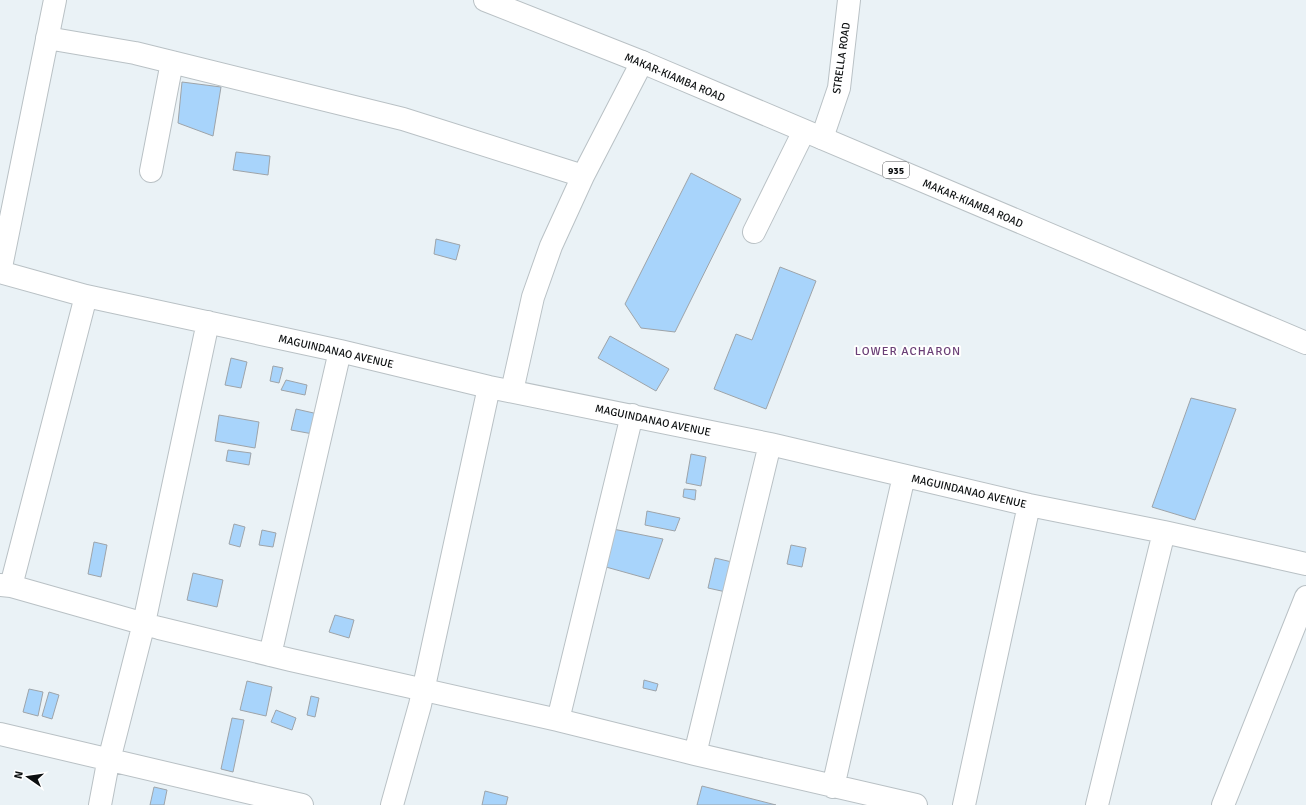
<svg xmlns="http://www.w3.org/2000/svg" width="1306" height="805" viewBox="0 0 1306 805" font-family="Signika,sans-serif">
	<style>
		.building { fill: #a8d4fb; stroke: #9ea4a9 }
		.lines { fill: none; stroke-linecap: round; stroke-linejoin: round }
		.minor-casing { stroke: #b9c1c5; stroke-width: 24 }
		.major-casing { stroke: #b9c1c5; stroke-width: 24 }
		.minor { stroke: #fff; stroke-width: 22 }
		.major { stroke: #fff; stroke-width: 22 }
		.labels { text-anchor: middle; stroke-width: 4; stroke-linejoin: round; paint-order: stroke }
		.shield { fill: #fff; stroke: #555758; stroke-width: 1 }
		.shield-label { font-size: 10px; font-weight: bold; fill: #0c0f10 }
		.street-label { font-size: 11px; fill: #0c0f10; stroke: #fff }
		.neighbourhood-label { font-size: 12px; letter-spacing: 1px; fill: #6a3f76; stroke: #fff }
	</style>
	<rect width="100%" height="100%" fill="#eaf2f6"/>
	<path class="building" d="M 182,82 L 221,87 L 213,136 L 178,123 Z
		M 236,152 L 270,156 L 268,175 L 233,170 Z
		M 691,173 L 741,199 L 675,332 L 641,328 L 625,304 Z
		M 436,239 L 460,245 L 456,260 L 434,254 Z
		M 780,267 L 816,281 L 766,409 L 714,389 L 736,334 L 752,340 Z
		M 610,336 L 669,369 L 656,391 L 598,358 Z
		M 231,358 L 247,362 L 241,388 L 225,385 Z
		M 273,366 L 283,368 L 279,383 L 270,381 Z
		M 286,380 L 307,385 L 305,395 L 281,390 Z
		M 1191,398 L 1236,409 L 1195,520 L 1152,507 Z
		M 296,409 L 318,414 L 313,434 L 291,430 Z
		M 219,415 L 259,422 L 255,448 L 215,441 Z
		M 228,450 L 251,453 L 249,465 L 226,461 Z
		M 691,454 L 706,457 L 701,486 L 686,483 Z
		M 684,489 L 696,490 L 695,500 L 683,497 Z
		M 647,511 L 680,518 L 675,531 L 645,525 Z
		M 234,524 L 245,527 L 240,547 L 229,544 Z
		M 613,529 L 663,539 L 649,579 L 606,567 Z
		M 262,530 L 276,533 L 273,547 L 259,545 Z
		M 94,542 L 107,545 L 101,577 L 88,574 Z
		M 791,545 L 806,548 L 802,567 L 787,564 Z
		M 715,558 L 732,562 L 726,592 L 708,588 Z
		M 193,573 L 223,580 L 217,607 L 187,600 Z
		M 335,615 L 354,620 L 349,638 L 329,632 Z
		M 644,680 L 658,684 L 656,691 L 643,688 Z
		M 247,681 L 272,687 L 266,716 L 240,710 Z
		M 29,689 L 43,692 L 38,716 L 23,712 Z
		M 49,692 L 59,695 L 52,719 L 42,716 Z
		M 311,696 L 319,698 L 315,717 L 307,715 Z
		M 276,710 L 296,718 L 292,730 L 271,722 Z
		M 232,718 L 244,720 L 233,772 L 221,769 Z
		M 702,786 L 776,805 L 697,805 Z
		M 154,787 L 167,790 L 164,805 L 150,805 Z
		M 485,791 L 508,797 L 506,805 L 482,805 Z"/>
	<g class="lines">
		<g class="minor-casing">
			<path id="minor" d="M 47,38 L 135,53 L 403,119 L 583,176
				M 822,138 L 839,88 L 849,0
				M 151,171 L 172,62
				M 754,232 L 804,131
				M 0,272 L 86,296 L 340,351 L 489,387 L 770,444 L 1029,505 L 1164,532 L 1306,564
				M 0,272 L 55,0
				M 512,391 L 533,297 L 551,246 L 583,176 L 642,62
				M 0,585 L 11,586 L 159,628 L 291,660 L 558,720 L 695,754 L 916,805
				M 11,586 L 86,296
				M 270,655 L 340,351
				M 558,720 L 632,415
				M 0,734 L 302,805
				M 695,754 L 770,444
				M 833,787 L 904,476
				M 100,805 L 107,768 L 144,623 L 208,322
				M 392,805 L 420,705 L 489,387
				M 964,805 L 1029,505
				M 1097,805 L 1164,532
				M 1223,805 L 1306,597"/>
		</g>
		<g class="major-casing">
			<path id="major" d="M 485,0 L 642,62 L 1306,343"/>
		</g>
		<use href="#minor" class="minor"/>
		<use href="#major" class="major"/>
	</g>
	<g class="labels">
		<rect class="shield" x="883" y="162" width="26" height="16" rx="3"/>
		<g class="shield-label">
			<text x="896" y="174">935</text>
		</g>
		<g class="street-label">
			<text transform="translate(841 58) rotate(-82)" y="4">STRELLA ROAD</text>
			<text transform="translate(675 77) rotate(23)" y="4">MAKAR-KIAMBA ROAD</text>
			<text transform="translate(973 203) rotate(23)" y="4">MAKAR-KIAMBA ROAD</text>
			<text transform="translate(336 351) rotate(13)" y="4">MAGUINDANAO AVENUE</text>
			<text transform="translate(653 420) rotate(12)" y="4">MAGUINDANAO AVENUE</text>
			<text transform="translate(969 491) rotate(13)" y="4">MAGUINDANAO AVENUE</text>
		</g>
		<g class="neighbourhood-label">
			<text x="908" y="355">LOWER ACHARON</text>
		</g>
	</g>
	<g transform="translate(28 777) rotate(283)" stroke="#ffffff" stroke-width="3" paint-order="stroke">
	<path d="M0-3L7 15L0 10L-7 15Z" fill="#0c0f10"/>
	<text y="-6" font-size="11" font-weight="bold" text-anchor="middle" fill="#0c0f10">N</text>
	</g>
</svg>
